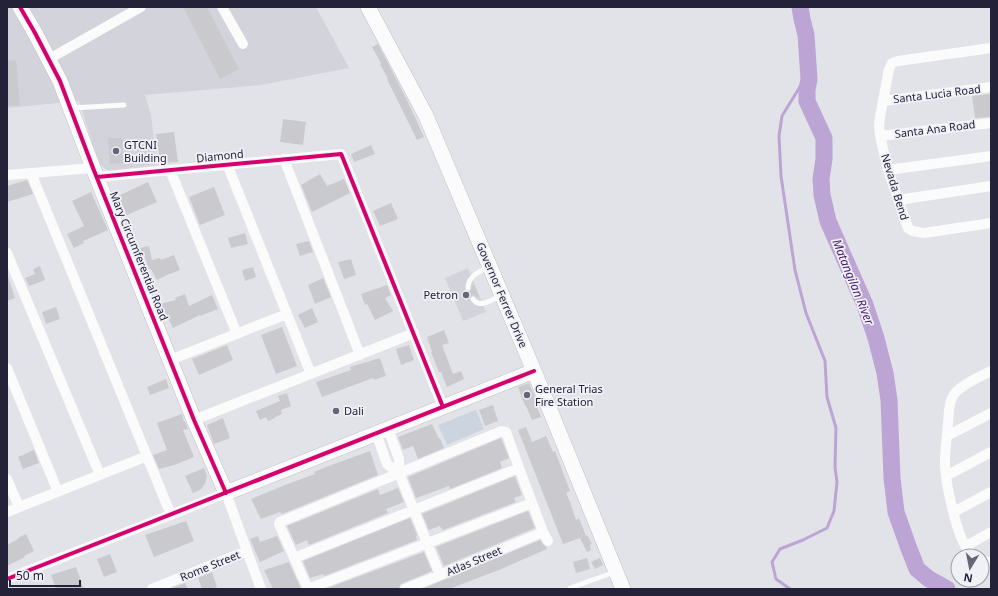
<svg xmlns="http://www.w3.org/2000/svg" width="998" height="596" viewBox="0 0 998 596" font-family="'Noto Sans',sans-serif">
	<style>
		.built { fill: #d2d3db }
		.green { fill: #ccd4e0 }
		.lines { fill: none; stroke-linecap: round; stroke-linejoin: round }
		.stream { stroke: #bca5d4; stroke-width: 3 }
		.river { stroke: #bca5d4; stroke-width: 17 }
		.building { fill: #cacace }
		.secondary-casing { stroke: #bfbfc7; stroke-width: 16 }
		.lane { stroke: #fbfbfc; stroke-width: 5 }
		.street { stroke: #fbfbfc; stroke-width: 10 }
		.secondary { stroke: #fbfbfc; stroke-width: 15 }
		.cycleway-casing { stroke: #f0f1f7; stroke-width: 6 }
		.cycleway { stroke: #d6006c; stroke-width: 4 }
		.poi-dot { fill: #666676; stroke: #f0f1f7; stroke-width: 1.5 }
		.labels { text-anchor: middle; stroke-width: 3.5; stroke-linejoin: round; paint-order: stroke }
		.street-label { font-size: 11px; fill: #242239; stroke: #f0f1f7 }
		.poi-label { font-size: 11px; fill: #242239; stroke: #f0f1f7; text-anchor: start }
		.water-label { font-size: 12px; font-style: italic; fill: #492071; stroke: #f0f1f7 }
	</style>
	<rect width="100%" height="100%" fill="#e2e3e8"/>
	<path class="built" d="M 7,7 L 316,7 L 349,68 L 261,85 L 145,95 L 151,115 L 157,165 L 109,171 L 99,164 L 79,101 L 7,108 Z
		M 468,268 L 486,312 L 463,321 L 445,278 Z"/>
	<path class="green" d="M 476,410 L 484,429 L 447,445 L 438,425 Z"/>
	<g class="lines">
		<path class="stream" d="M 790,589 L 776,579 L 772,562 L 780,549 L 803,540 L 827,528 L 834,511 L 837,482 L 835,467 L 836,428 L 827,397 L 825,361 L 806,313 L 795,270 L 781,176 L 779,136 L 782,116 L 801,85 L 808,63"/>
		<path class="river" d="M 800,7 L 802,19 L 806,35 L 809,79 L 807,90 L 807,101 L 824,138 L 824,159 L 821,179 L 822,195 L 828,221 L 865,305 L 876,338 L 885,373 L 889,400 L 892,478 L 896,512 L 908,546 L 917,569 L 929,579 L 947,589"/>
	</g>
	<path class="building" d="M 183,7 L 207,7 L 239,69 L 220,79 Z
		M 378,44 L 407,100 L 424,137 L 417,140 L 387,79 L 388,79 L 380,64 L 381,63 L 372,47 Z
		M 16,60 L 20,105 L 7,106 L 7,61 Z
		M 991,94 L 991,117 L 975,118 L 972,96 Z
		M 283,119 L 306,122 L 303,145 L 280,142 Z
		M 174,132 L 178,162 L 160,163 L 156,134 Z
		M 108,138 L 122,138 L 123,163 L 110,164 Z
		M 371,145 L 375,154 L 354,162 L 351,154 Z
		M 320,174 L 327,186 L 344,179 L 350,193 L 312,212 L 301,185 Z
		M 27,180 L 33,194 L 7,202 L 7,186 Z
		M 148,182 L 157,202 L 127,215 L 118,196 Z
		M 214,187 L 225,215 L 200,225 L 189,197 Z
		M 91,192 L 108,230 L 83,241 L 84,243 L 74,248 L 67,234 L 84,226 L 72,201 Z
		M 391,203 L 398,219 L 380,226 L 373,211 Z
		M 245,233 L 248,244 L 231,248 L 228,238 Z
		M 309,241 L 313,252 L 300,256 L 296,244 Z
		M 149,246 L 152,260 L 160,258 L 161,260 L 174,255 L 180,270 L 170,274 L 169,274 L 157,280 L 151,269 L 149,269 L 144,255 L 142,256 L 140,248 Z
		M 351,259 L 356,275 L 344,279 L 338,262 Z
		M 40,266 L 45,280 L 29,286 L 25,278 L 35,274 L 33,269 Z
		M 253,267 L 256,277 L 245,281 L 242,270 Z
		M 7,277 L 8,277 L 15,298 L 7,301 Z
		M 323,278 L 331,297 L 315,304 L 308,285 Z
		M 387,285 L 391,295 L 385,298 L 393,311 L 375,320 L 367,304 L 365,305 L 361,294 L 375,289 L 376,289 Z
		M 474,285 L 479,296 L 477,297 L 474,295 L 472,295 L 469,298 L 469,301 L 468,301 L 463,290 L 464,289 L 467,292 L 470,291 L 471,290 L 472,286 Z
		M 185,294 L 189,306 L 212,295 L 218,309 L 200,316 L 200,315 L 173,328 L 165,312 L 163,312 L 160,304 L 176,300 L 175,298 Z
		M 56,307 L 60,319 L 46,324 L 42,312 Z
		M 312,308 L 318,322 L 305,328 L 298,315 Z
		M 282,327 L 297,366 L 276,374 L 261,335 Z
		M 444,330 L 449,343 L 442,345 L 453,374 L 461,371 L 464,379 L 447,387 L 441,372 L 439,372 L 431,352 L 432,352 L 427,337 Z
		M 227,345 L 233,360 L 199,375 L 192,359 Z
		M 409,345 L 414,360 L 401,365 L 396,349 Z
		M 380,358 L 386,376 L 374,380 L 373,378 L 322,397 L 316,382 L 351,370 L 350,367 Z
		M 166,379 L 169,388 L 150,395 L 147,387 Z
		M 529,383 L 537,402 L 535,403 L 541,417 L 532,420 L 526,406 L 525,406 L 518,387 Z
		M 287,393 L 291,406 L 281,410 L 282,414 L 275,417 L 275,418 L 268,421 L 266,417 L 260,420 L 256,411 L 280,401 L 278,396 Z
		M 493,405 L 498,421 L 485,426 L 479,410 Z
		M 182,414 L 184,422 L 185,421 L 188,429 L 183,430 L 194,457 L 174,465 L 159,469 L 153,455 L 167,450 L 157,423 Z
		M 223,418 L 230,438 L 214,444 L 207,425 Z
		M 432,424 L 439,439 L 440,438 L 444,448 L 418,459 L 413,446 L 403,450 L 398,437 Z
		M 526,427 L 532,442 L 546,436 L 553,452 L 555,451 L 570,491 L 566,493 L 570,502 L 576,520 L 579,518 L 586,536 L 587,535 L 592,544 L 590,545 L 591,550 L 587,552 L 580,538 L 563,544 L 518,430 Z
		M 501,438 L 509,458 L 500,462 L 502,468 L 450,489 L 449,486 L 416,498 L 408,477 Z
		M 34,450 L 39,463 L 23,469 L 18,457 Z
		M 370,451 L 378,475 L 282,514 L 280,512 L 261,519 L 251,499 L 285,485 L 315,474 L 314,472 L 326,467 Z
		M 204,468 L 207,476 L 205,484 L 200,490 L 193,493 L 185,476 Z
		M 515,476 L 522,495 L 514,498 L 516,502 L 443,530 L 441,527 L 440,528 L 440,526 L 429,530 L 422,514 Z
		M 398,488 L 404,502 L 386,509 L 388,513 L 309,545 L 307,540 L 296,545 L 287,526 L 378,489 L 380,495 Z
		M 528,511 L 535,528 L 444,566 L 436,547 Z
		M 410,518 L 417,535 L 416,536 L 417,540 L 324,576 L 323,574 L 310,578 L 303,561 Z
		M 186,521 L 194,541 L 154,557 L 145,535 Z
		M 26,534 L 34,551 L 24,556 L 25,557 L 7,566 L 7,545 L 18,539 L 18,538 Z
		M 258,536 L 260,542 L 277,536 L 284,551 L 260,562 L 250,539 Z
		M 540,540 L 543,544 L 546,547 L 547,549 L 499,570 L 449,589 L 422,589 Z
		M 424,552 L 432,571 L 403,583 L 400,585 L 399,589 L 328,589 L 328,588 Z
		M 110,554 L 117,572 L 104,577 L 97,559 Z
		M 587,558 L 590,569 L 576,573 L 573,562 Z
		M 600,558 L 603,565 L 595,569 L 591,562 Z
		M 289,562 L 301,589 L 273,589 L 264,570 Z
		M 76,567 L 84,589 L 56,589 L 51,575 Z
		M 212,572 L 217,587 L 211,589 L 202,589 L 198,578 Z
		M 185,583 L 188,589 L 170,589 Z"/>
	<g class="lines">
		<g class="secondary-casing">
			<path id="secondary" d="M 20,7 L 35,33 L 60,81 L 93,168 L 194,420 L 226,493 L 534,371
				M 368,7 L 426,116 L 534,371 L 623,589"/>
		</g>
		<path class="lane" d="M 72,108 L 124,105
			M 468,288 C 468,276 480,272 489,266
			M 473,299 C 480,309 491,300 500,296
			M 570,588 L 615,572"/>
		<path class="street" d="M 222,7 L 243,44
			M 991,48 L 898,61 L 892,63 L 889,69 L 880,117 L 879,125 L 880,136 L 888,170 L 908,228 L 912,231 L 924,233 L 991,223
			M 49,59 L 141,7
			M 883,101 L 991,87
			M 880,136 L 991,123
			M 284,159 L 360,355
			M 227,164 L 311,374
			M 170,170 L 237,334
			M 888,170 L 991,156
			M 31,173 L 171,515
			M 7,175 L 93,168
			M 97,177 L 341,154 L 342,156 L 443,407
			M 898,200 L 991,186
			M 7,253 L 100,475
			M 170,360 L 287,314
			M 7,368 L 58,492
			M 194,420 L 414,333
			M 388,429 L 399,459 L 399,473 L 440,575
			M 376,433 L 387,464 L 399,473
			M 947,436 L 991,413
			M 946,476 L 991,452
			M 7,479 L 19,507
			M 7,512 L 147,456
			M 954,512 L 991,492
			M 966,546 L 991,532
			M 974,556 C 971,553 968,550 966,547 C 956,532 945,481 945,463 C 945,450 947,437 948,423 C 949,415 948,404 953,396 C 959,385 980,377 991,371
			M 294,558 L 519,468
			M 982,561 L 991,562
			M 7,579 L 226,493 L 247,551 L 261,589
			M 152,589 L 247,551
			M 308,589 L 279,524 L 280,522 L 502,431 L 506,432 L 519,468 L 543,532 L 548,541
			M 308,589 L 532,503
			M 405,589 L 440,575 L 543,532"/>
		<use href="#secondary" class="secondary"/>
		<g class="cycleway-casing">
			<path id="cycleway" d="M 20,7 L 35,33 L 60,81 L 93,168 L 194,420 L 226,493
				M 97,177 L 341,154 L 342,156 L 443,407
				M 7,579 L 534,371"/>
		</g>
		<use href="#cycleway" class="cycleway"/>
	</g>
	<g class="poi-dot">
		<circle cx="116" cy="151" r="4"/>
		<circle cx="466" cy="295" r="4"/>
		<circle cx="527" cy="395" r="4"/>
		<circle cx="336" cy="411" r="4"/>
	</g>
	<g class="labels">
		<g class="street-label">
			<text transform="translate(937 94) rotate(-7)" y="4">Santa Lucia Road</text>
			<text transform="translate(935 129) rotate(-7)" y="4">Santa Ana Road</text>
			<text transform="translate(220 156) rotate(-6)" y="4">Diamond</text>
			<text transform="translate(895 187) rotate(73)" y="4">Nevada Bend</text>
			<text transform="translate(139 256) rotate(68)" y="4">Mary Circumferential Road</text>
			<text transform="translate(502 295) rotate(67)" y="4">Governor Ferrer Drive</text>
			<text transform="translate(474 561) rotate(-23)" y="4">Atlas Street</text>
			<text transform="translate(210 566) rotate(-22)" y="4">Rome Street</text>
		</g>
		<g class="poi-label">
			<text x="124" y="149">GTCNI<tspan x="124" dy="13">Building</tspan></text>
			<text x="458" y="299" text-anchor="end">Petron</text>
			<text x="535" y="393">General Trias<tspan x="535" dy="13">Fire Station</tspan></text>
			<text x="344" y="415">Dali</text>
		</g>
		<g class="water-label">
			<text transform="translate(853 282) rotate(68)" y="4">Matangilan River</text>
		</g>
	</g>
	<rect width="998" height="596" fill="none" stroke="#242239" stroke-width="16"/>
	<g transform="translate(970 568) rotate(190)"><circle r="19" fill="#f0f1f7" stroke="#9e9eab"/>
	<path d="M0-3L7 15L0 10L-7 15Z" fill="#666676"/>
	<text y="-6" font-size="11" font-weight="bold" text-anchor="middle" fill="#242239">N</text>
	</g>
	<path d="M10 580v6h70v-6" fill="none" stroke="#242239" stroke-width="2"/>
	<text x="16" y="580" font-size="12" fill="#242239" stroke="#f0f1f7" stroke-width="3" paint-order="stroke">50 m</text>
</svg>
